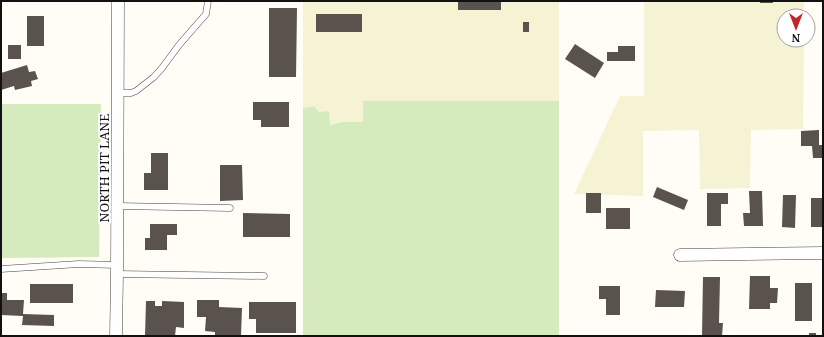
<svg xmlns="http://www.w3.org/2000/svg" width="824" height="337" viewBox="0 0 824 337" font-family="'Noto Serif',serif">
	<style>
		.farmland { fill: #f6f3d4 }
		.green { fill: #d5ebbd }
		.building { fill: #5a524d }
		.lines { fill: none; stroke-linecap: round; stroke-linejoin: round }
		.lane-casing { stroke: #444; stroke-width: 7 }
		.street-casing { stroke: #444; stroke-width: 13 }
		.lane { stroke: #fff; stroke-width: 6 }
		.street { stroke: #fff; stroke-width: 12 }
		.labels { text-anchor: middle; stroke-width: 4; stroke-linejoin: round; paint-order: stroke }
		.street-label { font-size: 13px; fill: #111; stroke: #fff }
	</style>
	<rect width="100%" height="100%" fill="#fffdf5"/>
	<path class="farmland" d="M 303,1 L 559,1 L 559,101 L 363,101 L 363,122 L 341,122 L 330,125 L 313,106 L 303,108 Z
		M 644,1 L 804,1 L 804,16 L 784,16 L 784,40 L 804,40 L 803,129 L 751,130 L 750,188 L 700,189 L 699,130 L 643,131 L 643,196 L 574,194 L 620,96 L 644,96 Z"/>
	<path class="green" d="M 363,101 L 559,101 L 559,336 L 303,336 L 303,108 L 314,106 L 319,112 L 329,111 L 330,125 L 341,122 L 363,122 Z
		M 1,104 L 101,104 L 99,257 L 1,258 Z"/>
	<path class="building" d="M 458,1 L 501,1 L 501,10 L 458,10 Z
		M 760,1 L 773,1 L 773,3 L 760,3 Z
		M 269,8 L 297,8 L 296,77 L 269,77 Z
		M 316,14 L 362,14 L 362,32 L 316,32 Z
		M 27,16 L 44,16 L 44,46 L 27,46 Z
		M 523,22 L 529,22 L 529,32 L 523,32 Z
		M 575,44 L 604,63 L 595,78 L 565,59 Z
		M 8,45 L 21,45 L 21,59 L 8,59 Z
		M 618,46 L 635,46 L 635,61 L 607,61 L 607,52 L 618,52 Z
		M 27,65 L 29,72 L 35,71 L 38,79 L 31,81 L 32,86 L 15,90 L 14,86 L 1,90 L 1,73 Z
		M 253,102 L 289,102 L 289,127 L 261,127 L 261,120 L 253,120 Z
		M 819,130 L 819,145 L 823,145 L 823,158 L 813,158 L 812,146 L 801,146 L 801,131 Z
		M 151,153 L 168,153 L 168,190 L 144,190 L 144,173 L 151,173 Z
		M 220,165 L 242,165 L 243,200 L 220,201 Z
		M 657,187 L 688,200 L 684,210 L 653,197 Z
		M 749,191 L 762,191 L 763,226 L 744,226 L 743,213 L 750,213 Z
		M 586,193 L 601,193 L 601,213 L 586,213 Z
		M 707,193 L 728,193 L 728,204 L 721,204 L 721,226 L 707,226 Z
		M 783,195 L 796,195 L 795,228 L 782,227 Z
		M 811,198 L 823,198 L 823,227 L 811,227 Z
		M 606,208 L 630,208 L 630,229 L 606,229 Z
		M 243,213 L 290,214 L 290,237 L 243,237 Z
		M 150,224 L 177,224 L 177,235 L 167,235 L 167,250 L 145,250 L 145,238 L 150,238 Z
		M 750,276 L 770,276 L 770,288 L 778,288 L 777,303 L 770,303 L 770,309 L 749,309 Z
		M 703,277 L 720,277 L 719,323 L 723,323 L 722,336 L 702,336 Z
		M 795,283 L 812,283 L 812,321 L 795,321 Z
		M 30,284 L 73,284 L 73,303 L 30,303 Z
		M 599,286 L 620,286 L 620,315 L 606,315 L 606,299 L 599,299 Z
		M 656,290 L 685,291 L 684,307 L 655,307 Z
		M 1,293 L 7,293 L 7,300 L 24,300 L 23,314 L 54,315 L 54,326 L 22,325 L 23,316 L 1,315 Z
		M 197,300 L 219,300 L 219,307 L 242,308 L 241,336 L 215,336 L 215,332 L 205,331 L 206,317 L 197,317 Z
		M 146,301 L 155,301 L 155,306 L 162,306 L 162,301 L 184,302 L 184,328 L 176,327 L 175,336 L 145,336 Z
		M 249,302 L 296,302 L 296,333 L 256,333 L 256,319 L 249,319 Z
		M 809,333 L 816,333 L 816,336 L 809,336 Z"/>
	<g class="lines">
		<g class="lane-casing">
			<path id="lane" d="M 118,93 L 131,93 L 136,91 L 154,77 L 162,68 L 179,45 L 206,14 L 208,1
				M 117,206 L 230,208
				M 1,269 L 79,264 L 117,265
				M 117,274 L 264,276"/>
		</g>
		<g class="street-casing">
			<path id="street" d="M 680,255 L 823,253
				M 116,336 L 117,274 L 118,1"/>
		</g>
		<use href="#lane" class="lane"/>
		<use href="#street" class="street"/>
	</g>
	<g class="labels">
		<g class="street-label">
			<text transform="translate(104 168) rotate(-90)" y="5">NORTH PIT LANE</text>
		</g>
	</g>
	<rect width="824" height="337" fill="none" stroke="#111111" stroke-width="4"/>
	<g transform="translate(796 28) rotate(180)"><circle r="19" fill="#ffffff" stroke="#a0a0a0"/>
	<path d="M0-3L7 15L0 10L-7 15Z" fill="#c4262e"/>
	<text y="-6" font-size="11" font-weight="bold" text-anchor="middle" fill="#111111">N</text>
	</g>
</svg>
